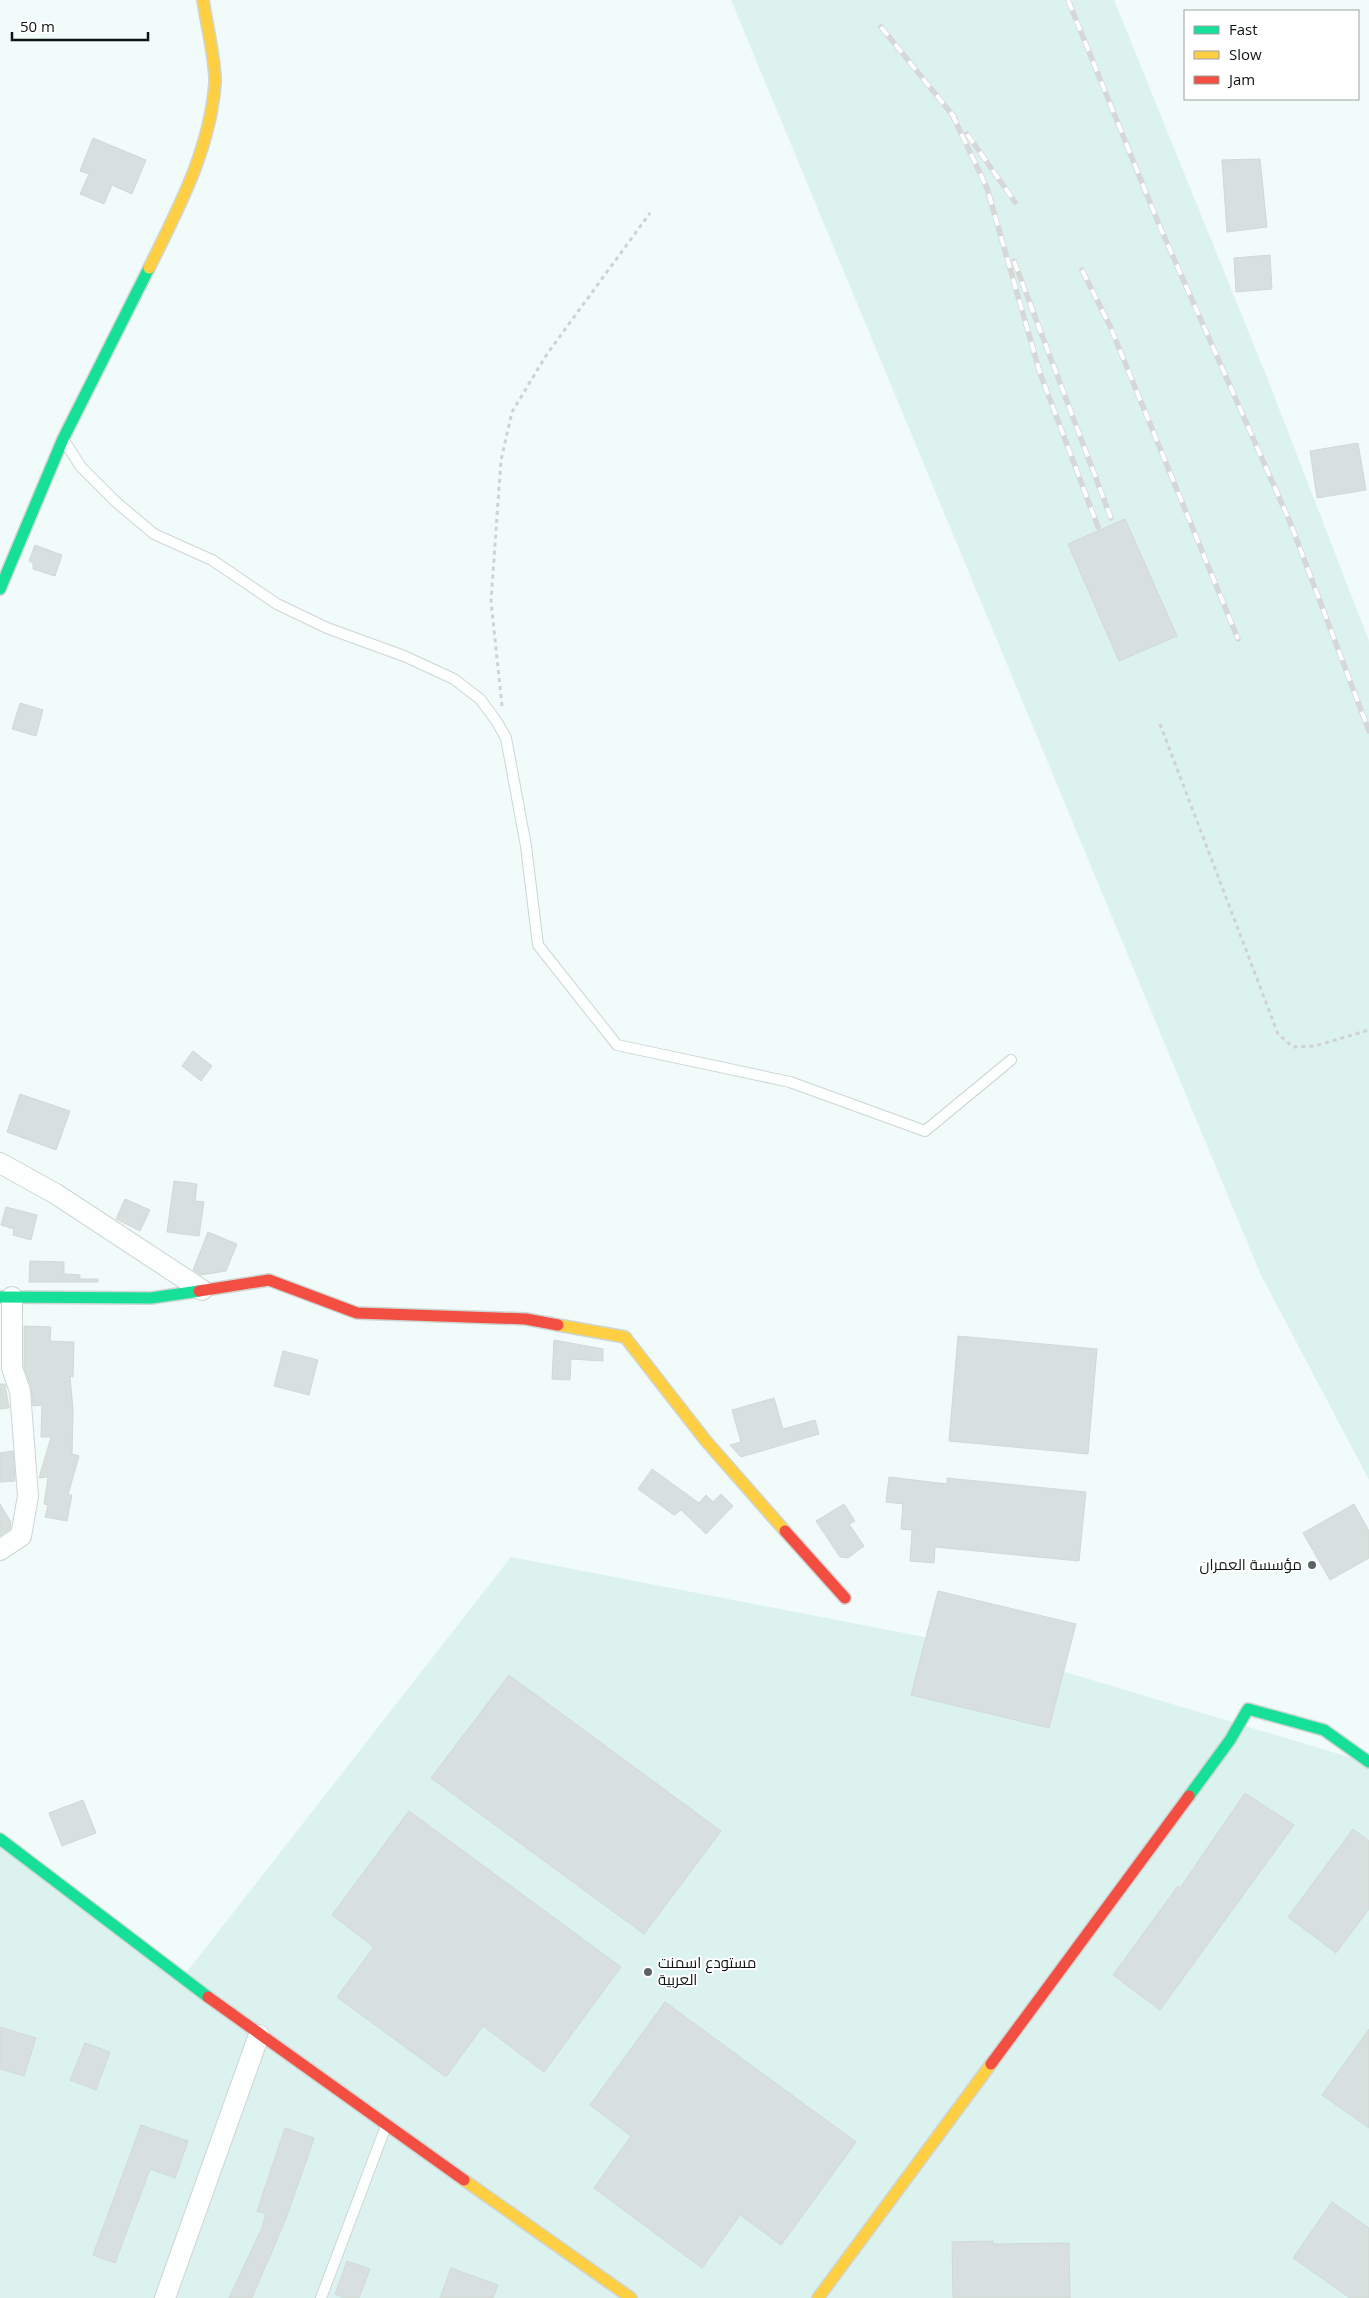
<svg xmlns="http://www.w3.org/2000/svg" width="1369" height="2298" viewBox="0 0 1369 2298" font-family="'Open Sans',Cairo,sans-serif">
	<style>
		.built { fill: #dcf2ef }
		.building { fill: #d7e0de; stroke: #d1d9d7 }
		.lines { fill: none; stroke-linecap: round; stroke-linejoin: round }
		.lane-casing { stroke: #cdd6d4; stroke-width: 12 }
		.street-casing { stroke: #cdd6d4; stroke-width: 22 }
		.fast-casing { stroke: #cdd6d4; stroke-width: 14 }
		.slow-casing { stroke: #cdd6d4; stroke-width: 14 }
		.jam-casing { stroke: #cdd6d4; stroke-width: 14 }
		.path { stroke: #d0d2d2; stroke-width: 3; stroke-dasharray: 4 4; stroke-linecap: butt }
		.lane { stroke: #fdfefe; stroke-width: 10 }
		.street { stroke: #fdfefe; stroke-width: 20 }
		.fast { stroke: #16e098; stroke-width: 11 }
		.slow { stroke: #ffcf43; stroke-width: 11 }
		.jam { stroke: #f24e42; stroke-width: 11 }
		.rail-casing { stroke: #d6d8d8; stroke-width: 5.5 }
		.rail { stroke: #fff; stroke-width: 4; stroke-dasharray: 11; stroke-linecap: butt }
		.poi-dot { fill: #5c6564; stroke: #fff; stroke-width: 2 }
		.labels { text-anchor: middle; stroke-width: 4; stroke-linejoin: round; paint-order: stroke }
		.poi-label { font-size: 15px; fill: #0c1413; stroke: #fff; text-anchor: end }
	</style>
	<rect width="100%" height="100%" fill="#f1fbf9"/>
	<path class="built" d="M 731,0 L 1114,0 L 1268,380 L 1369,641 L 1369,1480 L 1260,1273 Z
		M 511,1557 L 992,1650 L 1369,1763 L 1369,2298 L 0,2298 L 0,1845 L 179,1982 Z"/>
	<path class="building" d="M 93,138 L 146,160 L 132,194 L 112,185 L 104,204 L 80,194 L 89,174 L 80,171 Z
		M 1260,159 L 1267,227 L 1227,232 L 1222,160 Z
		M 1270,255 L 1272,289 L 1236,292 L 1234,258 Z
		M 1358,443 L 1366,490 L 1317,498 L 1310,451 Z
		M 1125,519 L 1177,636 L 1119,661 L 1068,544 Z
		M 35,545 L 62,555 L 55,576 L 33,569 L 33,563 L 29,561 Z
		M 20,703 L 43,710 L 36,736 L 12,729 Z
		M 193,1051 L 212,1066 L 201,1081 L 182,1066 Z
		M 20,1094 L 70,1111 L 56,1150 L 7,1132 Z
		M 174,1181 L 197,1184 L 195,1201 L 204,1202 L 199,1236 L 167,1232 Z
		M 125,1199 L 150,1210 L 140,1231 L 116,1219 Z
		M 6,1207 L 37,1215 L 31,1240 L 13,1235 L 14,1229 L 1,1225 Z
		M 208,1232 L 237,1244 L 226,1271 L 201,1275 L 193,1270 Z
		M 30,1261 L 64,1262 L 64,1274 L 80,1275 L 80,1279 L 98,1279 L 98,1282 L 29,1282 Z
		M 24,1326 L 51,1327 L 50,1341 L 74,1342 L 73,1377 L 70,1376 L 73,1410 L 72,1454 L 79,1456 L 68,1495 L 72,1495 L 67,1521 L 45,1517 L 48,1505 L 44,1504 L 48,1477 L 39,1478 L 51,1437 L 41,1437 L 42,1405 L 33,1406 L 31,1387 L 24,1367 Z
		M 958,1336 L 1097,1349 L 1088,1454 L 949,1441 Z
		M 554,1340 L 603,1349 L 603,1361 L 571,1359 L 570,1380 L 552,1379 Z
		M 283,1351 L 318,1360 L 309,1395 L 274,1386 Z
		M 0,1384 L 5,1384 L 9,1408 L 0,1409 Z
		M 774,1398 L 783,1429 L 815,1420 L 819,1434 L 741,1457 L 730,1445 L 741,1442 L 732,1410 Z
		M 13,1451 L 15,1481 L 0,1482 L 0,1453 Z
		M 652,1469 L 699,1503 L 706,1495 L 713,1502 L 721,1494 L 733,1506 L 706,1534 L 681,1510 L 674,1515 L 638,1489 Z
		M 889,1477 L 947,1484 L 947,1478 L 1086,1492 L 1079,1561 L 935,1547 L 934,1563 L 910,1561 L 912,1530 L 901,1529 L 903,1504 L 886,1502 Z
		M 0,1504 L 11,1522 L 10,1529 L 0,1536 Z
		M 844,1504 L 855,1521 L 849,1524 L 864,1546 L 848,1558 L 840,1557 L 816,1521 Z
		M 1354,1504 L 1369,1531 L 1369,1558 L 1330,1580 L 1303,1533 Z
		M 938,1591 L 1076,1624 L 1049,1728 L 911,1695 Z
		M 509,1675 L 721,1831 L 644,1934 L 431,1778 Z
		M 1245,1793 L 1294,1825 L 1160,2010 L 1113,1975 L 1178,1886 L 1180,1888 Z
		M 83,1800 L 96,1833 L 62,1846 L 49,1813 Z
		M 409,1811 L 621,1967 L 544,2072 L 483,2026 L 446,2077 L 337,1997 L 374,1947 L 332,1915 Z
		M 1353,1829 L 1369,1841 L 1369,1909 L 1336,1953 L 1288,1917 Z
		M 665,2002 L 856,2142 L 781,2245 L 740,2215 L 702,2268 L 594,2188 L 631,2136 L 590,2105 Z
		M 0,2027 L 36,2038 L 24,2076 L 0,2069 Z
		M 1369,2029 L 1369,2128 L 1322,2095 Z
		M 85,2043 L 110,2052 L 96,2090 L 70,2080 Z
		M 141,2125 L 188,2141 L 175,2178 L 150,2169 L 115,2263 L 93,2255 Z
		M 285,2128 L 314,2138 L 307,2159 L 285,2221 L 252,2298 L 229,2298 L 262,2228 L 266,2214 L 257,2211 Z
		M 1332,2202 L 1369,2228 L 1369,2298 L 1350,2298 L 1293,2258 Z
		M 993,2241 L 993,2244 L 1069,2243 L 1070,2298 L 953,2298 L 952,2242 Z
		M 347,2261 L 370,2269 L 359,2298 L 345,2298 L 335,2294 Z
		M 451,2268 L 498,2285 L 493,2298 L 440,2298 Z"/>
	<g class="lines">
		<g class="lane-casing">
			<path id="lane" d="M 65,442 L 81,467 L 116,502 L 154,534 L 212,560 L 277,604 L 327,628 L 404,656 L 454,679 L 480,699 L 497,722 L 506,738 L 526,846 L 538,945 L 617,1045 L 790,1082 L 925,1131 L 1011,1060
				M 321,2298 L 386,2126"/>
		</g>
		<g class="street-casing">
			<path id="street" d="M 0,1163 L 56,1194 L 202,1290
				M 0,1550 L 21,1536 L 28,1496 L 20,1391 L 12,1368 L 12,1297
				M 165,2298 L 259,2035"/>
		</g>
		<g class="fast-casing">
			<path id="fast" d="M 0,589 L 63,439 L 149,268
				M 0,1297 L 151,1298 L 199,1291
				M 1189,1796 L 1230,1740 L 1248,1709 L 1324,1730 L 1369,1762
				M 0,1839 L 208,1997"/>
		</g>
		<g class="slow-casing">
			<path id="slow" d="M 149,268 C 178,209 210,150 215,83 C 216,62 206,22 203,0
				M 558,1325 L 625,1337 L 706,1441 L 785,1531
				M 464,2180 L 631,2298
				M 818,2298 L 991,2064"/>
		</g>
		<g class="jam-casing">
			<path id="jam" d="M 199,1291 L 269,1280 L 357,1313 L 526,1319 L 558,1325
				M 785,1531 L 845,1598
				M 208,1997 L 464,2180
				M 991,2064 L 1189,1796"/>
		</g>
		<path class="path" d="M 502,706 L 491,601 L 501,460 L 512,412 L 547,354 L 650,213
			M 1160,724 L 1278,1034 L 1293,1047 L 1315,1046 L 1369,1030"/>
		<use href="#lane" class="lane"/>
		<use href="#street" class="street"/>
		<use href="#fast" class="fast"/>
		<use href="#slow" class="slow"/>
		<use href="#jam" class="jam"/>
		<g class="rail-casing">
			<path id="rail" d="M 1068,0 L 1160,227 L 1290,522 L 1369,731
				M 881,27 L 955,118
				M 952,114 L 987,188 L 1040,373 L 1098,527
				M 967,134 L 1015,202
				M 1014,261 L 1111,518
				M 1082,270 L 1110,326 L 1238,639"/>
		</g>
		<use href="#rail" class="rail"/>
	</g>
	<g class="poi-dot">
		<circle cx="1312" cy="1565" r="5"/>
		<circle cx="648" cy="1972" r="5"/>
	</g>
	<g class="labels">
		<g class="poi-label">
			<text x="1302" y="1570">مؤسسة العمران</text>
			<text x="658" y="1968" text-anchor="start">مستودع اسمنت<tspan x="658" dy="17">العربية</tspan></text>
		</g>
	</g>
	<rect x="1184" y="10" width="175" height="90" fill="#ffffff" stroke="#9ea1a1"/>
	<rect x="1194" y="26" width="25" height="8" fill="#16e098" stroke="#9ea1a1"/>
	<text x="1229" y="35" font-size="15" fill="#0c1413">Fast</text>
	<rect x="1194" y="51" width="25" height="8" fill="#ffcf43" stroke="#9ea1a1"/>
	<text x="1229" y="60" font-size="15" fill="#0c1413">Slow</text>
	<rect x="1194" y="76" width="25" height="8" fill="#f24e42" stroke="#9ea1a1"/>
	<text x="1229" y="85" font-size="15" fill="#0c1413">Jam</text>
	<path d="M12 32v8h136v-8" fill="none" stroke="#0c1413" stroke-width="2.5"/>
	<text x="20" y="32" font-size="15" fill="#0c1413" stroke="#ffffff" stroke-width="4" paint-order="stroke">50 m</text>
</svg>
